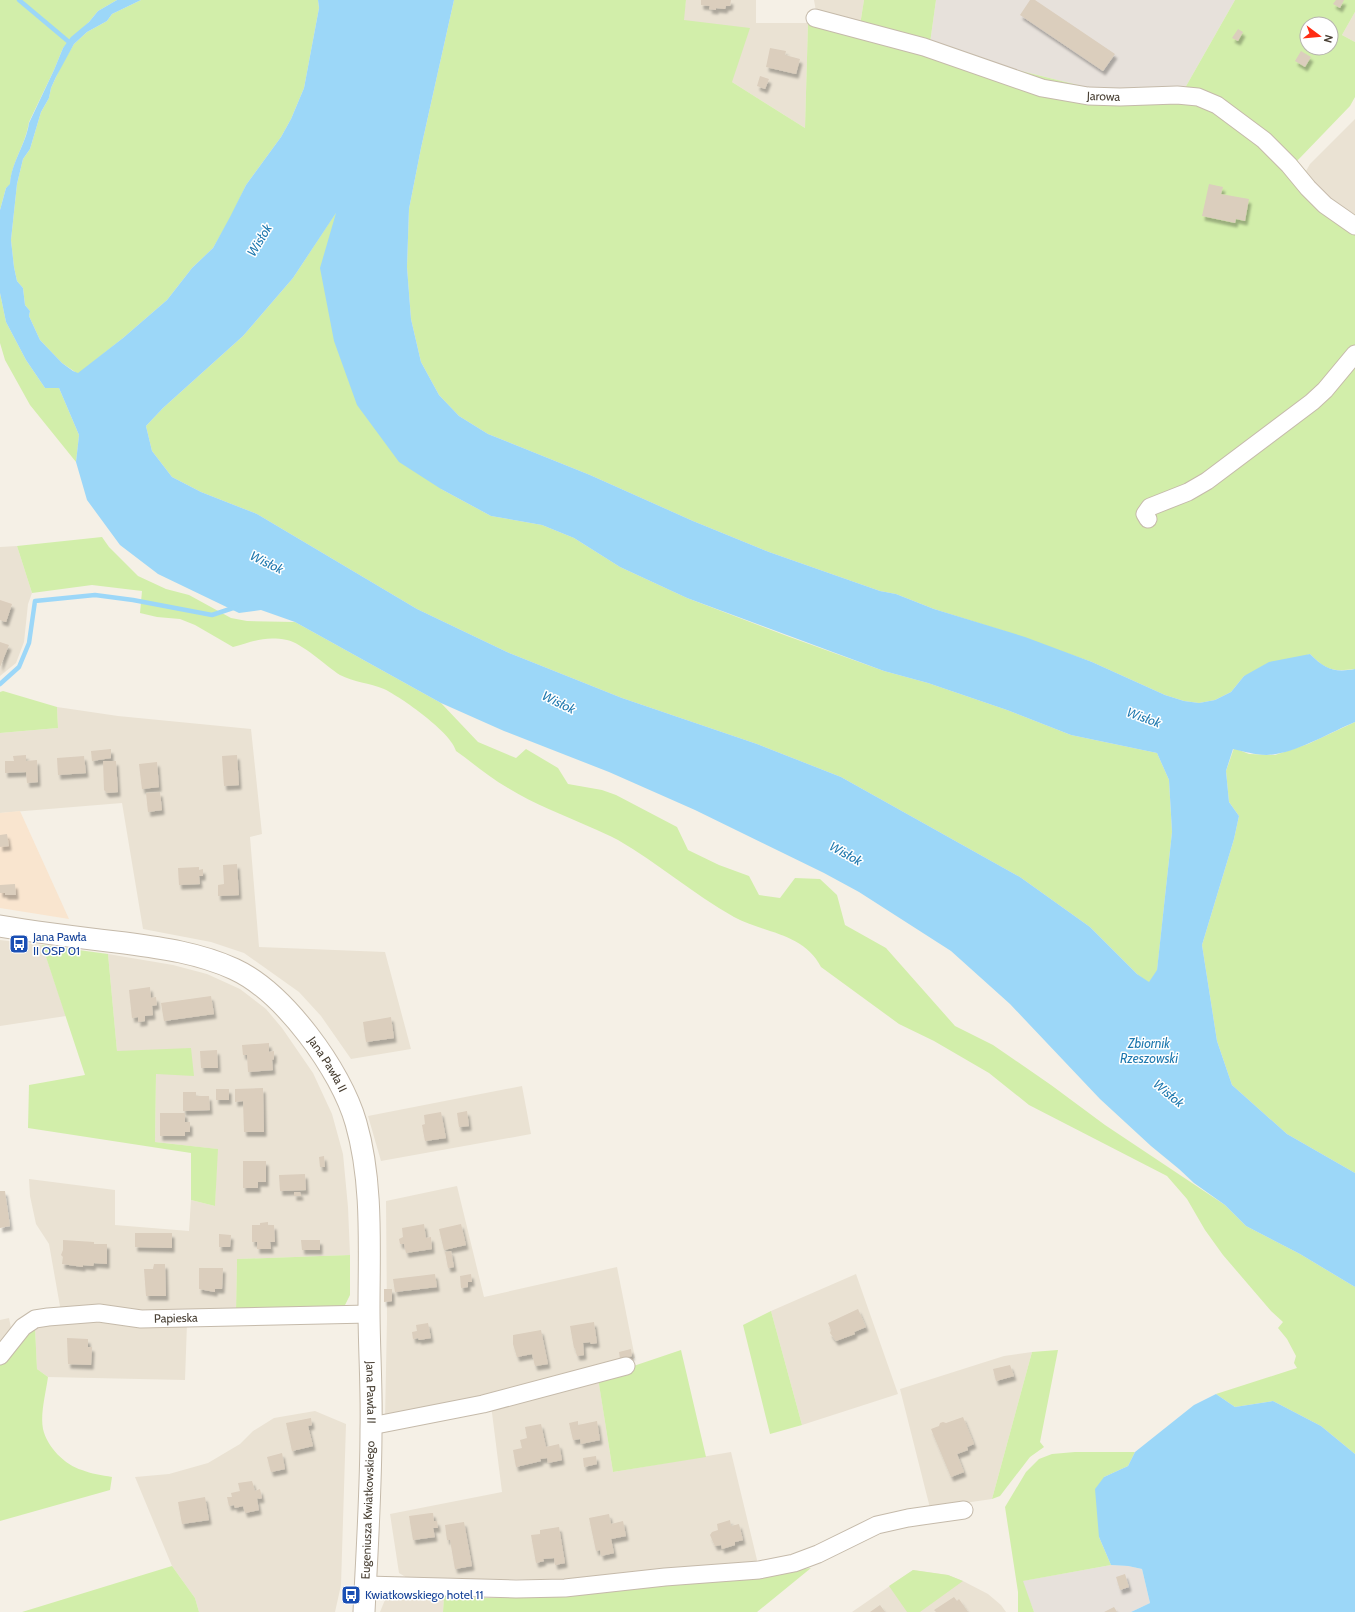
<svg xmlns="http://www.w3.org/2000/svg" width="1355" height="1612" viewBox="0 0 1355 1612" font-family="Cabin,sans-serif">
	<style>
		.residential { fill: #eae2d3 }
		.commercial { fill: #f9e5cf }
		.industrial { fill: #e7e1db }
		.green { fill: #d2eeaa; fill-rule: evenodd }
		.water { fill: #9cd7f8; fill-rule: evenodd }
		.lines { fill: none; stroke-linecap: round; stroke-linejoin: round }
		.stream { stroke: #9cd7f8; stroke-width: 4.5 }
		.building { fill: #dbcebd; filter: url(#shadow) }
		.minor-casing { stroke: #c5baaa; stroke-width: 19 }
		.tertiary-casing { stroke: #c5baaa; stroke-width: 23 }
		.minor { stroke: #fff; stroke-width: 17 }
		.tertiary { stroke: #fff; stroke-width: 21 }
		.labels { text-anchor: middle; stroke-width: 3; stroke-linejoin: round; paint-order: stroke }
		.street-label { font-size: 12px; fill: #494034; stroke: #fff }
		.transit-label { font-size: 12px; fill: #164399; stroke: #fff; text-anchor: start }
		.water-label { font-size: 13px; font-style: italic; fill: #1f79af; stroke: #fff }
	</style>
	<defs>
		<filter id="shadow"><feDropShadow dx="2.5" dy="4.5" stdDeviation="1" flood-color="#0004"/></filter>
	</defs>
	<rect width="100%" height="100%" fill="#f5f0e6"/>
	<path class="residential" d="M 686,0 L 756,0 L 756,23 L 808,23 L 805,128 L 732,82 L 683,20 Z
		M 814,0 L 864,0 L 860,25 L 817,17 Z
		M 1355,12 L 1355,42 L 1342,35 Z
		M 1355,119 L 1355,214 L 1352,218 L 1310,184 L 1306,171 L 1310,164 Z
		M 17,546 L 32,593 L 28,604 L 24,642 L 16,663 L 0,676 L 0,547 Z
		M 57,707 L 118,716 L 251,729 L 262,834 L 250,837 L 259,947 L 385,952 L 411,1049 L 351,1059 L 321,1016 L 299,992 L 244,953 L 211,942 L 143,929 L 122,803 L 0,813 L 0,733 L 58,728 Z
		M 0,940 L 42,945 L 66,1016 L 0,1026 Z
		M 108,954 L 173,965 L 207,974 L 240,989 L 266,1009 L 282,1028 L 313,1073 L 332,1114 L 343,1154 L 348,1207 L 350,1255 L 237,1259 L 236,1312 L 61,1312 L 49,1244 L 36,1224 L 30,1196 L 29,1179 L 115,1190 L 115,1225 L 189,1231 L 191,1200 L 215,1206 L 217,1149 L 155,1142 L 156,1074 L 117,1051 Z
		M 522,1086 L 531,1134 L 381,1161 L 368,1116 Z
		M 457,1186 L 484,1297 L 617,1267 L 635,1358 L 597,1371 L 613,1472 L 731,1452 L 758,1564 L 583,1579 L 409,1579 L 399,1573 L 390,1514 L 502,1492 L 490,1397 L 385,1420 L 387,1318 L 386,1201 Z
		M 856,1274 L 898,1394 L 802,1425 L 771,1311 Z
		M 9,1318 L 12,1333 L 0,1348 L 0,1320 Z
		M 44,1322 L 187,1323 L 185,1380 L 48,1377 L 37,1369 L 35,1327 Z
		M 1032,1352 L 992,1499 L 930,1508 L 900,1389 L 1004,1356 Z
		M 315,1411 L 346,1424 L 341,1585 L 335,1612 L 199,1612 L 195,1598 L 172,1566 L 135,1477 L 169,1474 L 208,1463 L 240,1444 L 253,1431 L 274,1418 Z
		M 913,1570 L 948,1575 L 963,1581 L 988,1594 L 1001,1605 L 1006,1612 L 852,1612 Z
		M 389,1590 L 444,1596 L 443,1612 L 380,1612 Z"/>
	<path class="commercial" d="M 20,811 L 69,919 L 0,908 L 0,813 Z"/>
	<path class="industrial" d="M 936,0 L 1235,0 L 1185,88 L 1094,89 L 989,63 L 930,43 Z
		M 1111,1565 L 1128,1566 L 1142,1569 L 1150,1603 L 1131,1612 L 1034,1612 L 1022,1581 Z"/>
	<path class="green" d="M 0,0 L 117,0 L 98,11 L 89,22 L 63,48 L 54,70 L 29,122 C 26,144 11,163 10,185 L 6,188 L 0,210 Z
		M 141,0 L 318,0 L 319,8 L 304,88 L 291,119 L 281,137 L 246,185 L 231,217 L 213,248 L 192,268 L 167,300 L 123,338 L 78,374 L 62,363 L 40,340 L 29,316 L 30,311 L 25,305 L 23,288 L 17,281 L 14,267 L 11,240 L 17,184 L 23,159 L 30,149 L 41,112 L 49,98 L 51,88 L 62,64 L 74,44 L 87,32 L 107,21 L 112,14 Z
		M 454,0 L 686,0 L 684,20 L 750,28 L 732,82 L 805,128 L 808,23 L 815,23 L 989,63 L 1094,89 L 1185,88 L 1235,0 L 1355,0 L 1355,12 L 1342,35 L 1355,42 L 1355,97 L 1350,106 L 1297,161 L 1306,171 L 1310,184 L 1352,218 L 1355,214 L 1355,669 C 1332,672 1326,670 1310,654 L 1244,676 L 1231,692 L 1215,700 L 1199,703 L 1184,701 L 1165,695 L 1092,662 L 1004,631 L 934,609 L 896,594 L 880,591 L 769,552 L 693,521 L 590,475 L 488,434 L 459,416 L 439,395 L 421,362 L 411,319 L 407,267 L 409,209 L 421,148 ZM 1307,24 L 1331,24 L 1331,48 L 1307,48 Z
		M 864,0 L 936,0 L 930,43 L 860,25 Z
		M 337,211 L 441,489 L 491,516 L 542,525 L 574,538 L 620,567 L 687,598 L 787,636 L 884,671 L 928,683 L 1007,710 L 1071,735 L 1157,753 L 1169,780 L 1172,832 L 1157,971 L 1149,983 L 1137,974 L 1090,927 L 1020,877 L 841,777 L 757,744 L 622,698 L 507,652 L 417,609 L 257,514 L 201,492 L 172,477 L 152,451 L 146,426 L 163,408 L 243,336 L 293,278 Z
		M 0,293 L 6,322 L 26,360 L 45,388 L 59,388 L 79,435 L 76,462 L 30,405 L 5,360 L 0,343 Z
		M 102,537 L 109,547 L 138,576 L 166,589 L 189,595 L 231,618 L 247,621 L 295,622 L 441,703 L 478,742 L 516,758 L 526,749 L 558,768 L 568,784 L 602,790 L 616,795 L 677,827 L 688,850 L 719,865 L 749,876 L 759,895 L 780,898 L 795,878 L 820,879 L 837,895 L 845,925 L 886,948 L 955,1026 L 993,1045 L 1051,1085 L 1105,1125 L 1225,1205 L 1246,1226 L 1300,1254 L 1355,1287 L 1355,1454 L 1321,1426 L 1273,1401 L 1235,1407 L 1216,1394 L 1297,1368 L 1294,1363 L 1296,1356 L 1287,1339 L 1278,1328 L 1283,1322 L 1271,1311 L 1223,1255 L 1205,1230 L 1187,1199 L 1167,1176 L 1029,1105 L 989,1073 L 934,1041 L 899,1024 L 821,967 C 804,933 763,933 734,917 C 693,894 658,863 618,840 C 609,835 599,831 590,827 C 563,815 534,804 508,788 C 490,778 473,763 456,751 C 452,733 401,697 384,689 C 370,683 353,682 340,675 C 326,666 302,643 287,640 C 265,636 254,641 233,647 L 195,625 L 180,619 L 157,617 L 140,613 L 142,591 L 92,585 L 32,593 L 17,546 Z
		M 3,691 L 57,707 L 58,728 L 0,733 L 0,692 Z
		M 1355,722 L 1355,1173 L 1287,1134 L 1232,1085 L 1217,1041 L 1202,945 L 1234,839 L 1239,816 L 1229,802 L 1226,771 L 1234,748 L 1249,754 L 1275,755 L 1308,744 Z
		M 42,945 L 108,954 L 117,1051 L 191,1048 L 194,1076 L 156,1074 L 155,1142 L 218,1149 L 215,1206 L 191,1200 L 191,1153 L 28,1128 L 29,1085 L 85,1075 Z
		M 350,1255 L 350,1295 L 343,1309 L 236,1312 L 237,1259 Z
		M 771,1311 L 802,1425 L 770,1434 L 743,1325 Z
		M 35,1327 L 37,1369 L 48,1377 C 46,1392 40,1414 43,1429 C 47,1447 65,1465 82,1470 C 91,1474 102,1475 112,1477 L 110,1490 L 0,1521 L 0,1363 L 24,1333 Z
		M 681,1350 L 706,1457 L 613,1472 L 598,1378 Z
		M 1058,1350 L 1040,1442 L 1044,1447 L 1030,1457 L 1000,1496 L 992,1499 L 1032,1352 Z
		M 1075,1452 L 1135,1452 L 1128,1466 L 1104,1477 L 1099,1537 L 1111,1565 L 1023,1581 L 1034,1612 L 1018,1612 L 1018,1592 L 1005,1507 L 1026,1472 L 1039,1459 L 1052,1454 Z
		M 172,1566 L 195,1598 L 199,1612 L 22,1612 Z
		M 811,1568 L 757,1612 L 443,1612 L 444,1596 C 494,1601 544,1595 593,1590 C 666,1583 738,1576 811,1568 Z
		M 913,1570 L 948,1575 L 963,1581 L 920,1612 L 907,1612 L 889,1586 Z"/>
	<path class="water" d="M 117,0 L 141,0 L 112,14 L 107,21 L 87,32 L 74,44 L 56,77 L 51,88 L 49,98 L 41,112 L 30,149 L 23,159 L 17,184 L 11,240 L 14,267 L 17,281 L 23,288 L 25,305 L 30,311 L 29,316 L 40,340 L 62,363 L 73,371 L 78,373 L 123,338 L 167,300 L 192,268 L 213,248 L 230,217 L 246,185 L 281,137 L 291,119 L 304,88 L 319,8 L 318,0 L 454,0 L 421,148 L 409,209 L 407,267 L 411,319 L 421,362 L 439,395 L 459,416 L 488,434 L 590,475 L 693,521 L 769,552 L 880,591 L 896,594 L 934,609 L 1025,637 L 1092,662 L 1165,695 L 1184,701 L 1199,703 L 1215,700 L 1231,692 L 1244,676 L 1269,662 L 1310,654 C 1325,669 1334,673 1355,669 L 1355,722 C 1331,732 1301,750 1276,754 C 1261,757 1247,752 1233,749 L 1226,771 L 1229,802 L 1239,816 L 1234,839 L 1202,945 L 1217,1041 L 1232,1085 L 1287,1134 L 1355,1173 L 1355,1287 L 1300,1254 L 1246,1226 L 1225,1205 L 1194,1183 L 1179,1169 L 1151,1146 L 1100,1099 L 1010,1004 L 951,951 L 859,892 L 824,873 L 695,810 L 609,772 L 504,731 L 441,703 L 295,622 L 261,610 L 239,613 L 158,574 L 120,545 L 87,500 L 76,462 L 79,435 L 59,388 L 45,388 L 26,360 L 6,322 L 0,293 L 0,210 L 6,188 L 10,184 C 11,163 26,144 29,123 L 54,70 L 63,48 L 71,37 L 89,22 L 98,11 ZM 336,213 L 320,268 L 334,341 L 357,405 L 399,462 L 441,489 L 491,516 L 542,525 L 574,538 L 620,567 L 687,598 L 884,671 L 928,683 L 1007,710 L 1071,735 L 1157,753 L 1169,780 L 1172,832 L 1157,970 L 1149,982 L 1137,974 L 1090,927 L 1020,877 L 841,777 L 757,744 L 622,698 L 507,652 L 417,609 L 257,514 L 201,492 L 172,477 L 152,451 L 146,426 L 163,408 L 243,336 L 293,278 Z
		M 1216,1394 L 1235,1407 L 1273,1401 L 1321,1426 L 1355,1454 L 1355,1612 L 1131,1612 L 1150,1603 L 1142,1569 L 1128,1566 L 1111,1565 L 1099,1537 L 1095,1489 L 1104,1477 L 1128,1466 L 1135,1452 L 1194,1405 Z"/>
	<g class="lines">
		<path class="stream" d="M 19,0 L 69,42
			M 0,684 L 19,667 L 29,643 L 35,601 L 95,595 L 133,600 L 212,615 L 236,607"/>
	</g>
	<path class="building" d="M 701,0 L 731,0 L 730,6 L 726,6 L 725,9 L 716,8 L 716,10 L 709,9 L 710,6 L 701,5 Z
		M 1030,0 L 1035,0 L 1115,54 L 1103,71 L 1020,15 Z
		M 1336,0 L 1344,0 L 1340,8 L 1333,4 Z
		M 1238,29 L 1243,32 L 1238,41 L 1232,38 Z
		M 770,48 L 786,51 L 785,55 L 800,59 L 796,74 L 766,67 Z
		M 1301,51 L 1311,57 L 1305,67 L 1295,61 Z
		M 760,76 L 769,79 L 765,89 L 757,86 Z
		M 1209,184 L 1223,187 L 1221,194 L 1249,199 L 1245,221 L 1236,219 L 1235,223 L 1202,216 Z
		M 0,600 L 12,604 L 6,622 L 0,620 Z
		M 0,642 L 9,645 L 0,667 Z
		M 111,749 L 111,758 L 92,761 L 91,751 Z
		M 26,755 L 26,761 L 37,760 L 38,782 L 27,783 L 26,772 L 5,773 L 5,761 L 14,761 L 13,756 Z
		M 237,755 L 239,785 L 224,786 L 222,756 Z
		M 84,756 L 86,773 L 58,775 L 57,758 Z
		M 103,761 L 116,761 L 118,792 L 107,793 L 104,790 Z
		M 157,762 L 159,787 L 142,789 L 139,764 Z
		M 160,792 L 162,810 L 148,812 L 146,793 Z
		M 7,834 L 9,846 L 0,847 L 0,835 Z
		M 237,864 L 239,895 L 218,896 L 218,885 L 224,884 L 223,865 Z
		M 199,867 L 199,870 L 203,869 L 203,876 L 199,876 L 200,884 L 179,885 L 178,868 Z
		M 15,884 L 16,895 L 5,895 L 5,893 L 0,893 L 0,885 Z
		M 150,987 L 151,998 L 156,997 L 157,1005 L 152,1006 L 153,1015 L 145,1016 L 145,1021 L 138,1022 L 138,1017 L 132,1018 L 129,990 Z
		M 211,996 L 214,1014 L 164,1021 L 161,1003 Z
		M 391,1017 L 394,1038 L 366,1042 L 363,1022 Z
		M 269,1043 L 269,1052 L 274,1051 L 274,1059 L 272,1060 L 273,1070 L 248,1072 L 247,1055 L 243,1055 L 242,1045 Z
		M 217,1050 L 218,1068 L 201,1068 L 200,1051 Z
		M 263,1088 L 264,1132 L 244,1132 L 243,1101 L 235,1102 L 235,1089 Z
		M 216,1089 L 229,1089 L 229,1100 L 216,1100 Z
		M 183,1092 L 196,1092 L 196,1096 L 209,1096 L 210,1110 L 183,1111 Z
		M 467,1111 L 469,1126 L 459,1127 L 457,1113 Z
		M 441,1112 L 446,1138 L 425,1141 L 422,1125 L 425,1124 L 424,1115 Z
		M 160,1113 L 185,1113 L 185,1122 L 190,1122 L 190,1132 L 185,1132 L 185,1136 L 160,1136 Z
		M 324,1156 L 325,1167 L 320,1167 L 319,1157 Z
		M 243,1161 L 266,1161 L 266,1182 L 258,1182 L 258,1188 L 243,1188 Z
		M 305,1174 L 306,1190 L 280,1191 L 279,1175 Z
		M 0,1191 L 5,1191 L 10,1226 L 0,1228 Z
		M 294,1192 L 300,1192 L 301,1196 L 294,1196 Z
		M 268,1222 L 268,1225 L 274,1225 L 275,1242 L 270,1242 L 271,1249 L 257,1249 L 257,1242 L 252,1242 L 252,1225 L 260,1225 L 260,1223 Z
		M 424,1224 L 426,1238 L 431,1237 L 432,1249 L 406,1253 L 404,1244 L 400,1244 L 399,1239 L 403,1237 L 402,1228 Z
		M 461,1224 L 466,1245 L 444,1250 L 439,1229 Z
		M 135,1233 L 172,1233 L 172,1248 L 135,1247 Z
		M 219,1234 L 231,1235 L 230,1247 L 219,1247 Z
		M 63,1240 L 94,1242 L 94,1244 L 107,1244 L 107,1264 L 94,1263 L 93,1266 L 83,1265 L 83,1267 L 62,1264 L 63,1257 L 61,1255 L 63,1250 Z
		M 301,1240 L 320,1240 L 320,1250 L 302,1250 Z
		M 451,1251 L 454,1267 L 448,1268 L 445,1252 Z
		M 154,1264 L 165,1264 L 166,1296 L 146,1296 L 144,1269 L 153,1269 Z
		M 199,1268 L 223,1268 L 222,1289 L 215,1289 L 215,1292 L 199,1289 Z
		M 435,1274 L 437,1287 L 395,1292 L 393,1279 Z
		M 471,1274 L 472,1282 L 468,1282 L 468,1287 L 461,1288 L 460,1276 Z
		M 384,1289 L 392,1289 L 392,1301 L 384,1302 Z
		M 858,1309 L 866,1327 L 854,1332 L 855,1334 L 836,1341 L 830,1333 L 831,1330 L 828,1323 Z
		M 594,1322 L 597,1343 L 591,1344 L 590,1342 L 583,1343 L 584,1355 L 577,1356 L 575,1348 L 574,1348 L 570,1326 Z
		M 428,1323 L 431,1338 L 419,1340 L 418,1338 L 413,1339 L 412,1332 L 417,1331 L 416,1325 Z
		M 541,1330 L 548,1364 L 535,1366 L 532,1354 L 517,1357 L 513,1344 L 513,1335 Z
		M 67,1338 L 88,1339 L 88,1347 L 92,1347 L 91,1365 L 68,1364 Z
		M 631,1349 L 632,1356 L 620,1359 L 619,1352 Z
		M 1010,1365 L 1014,1376 L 996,1381 L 993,1369 Z
		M 963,1417 L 974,1444 L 967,1447 L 968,1450 L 957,1454 L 964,1472 L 951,1477 L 931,1429 L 939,1426 L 940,1423 L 943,1422 L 946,1423 Z
		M 311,1418 L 312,1425 L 308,1426 L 313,1446 L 292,1451 L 286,1423 Z
		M 578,1421 L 578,1425 L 597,1421 L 600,1440 L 581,1444 L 580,1439 L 573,1440 L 569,1423 Z
		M 541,1424 L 546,1447 L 559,1444 L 562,1460 L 548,1463 L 547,1458 L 540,1459 L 541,1461 L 516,1467 L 513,1450 L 522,1448 L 520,1440 L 527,1438 L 525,1427 Z
		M 282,1453 L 285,1469 L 271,1472 L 267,1457 Z
		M 596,1456 L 597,1464 L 584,1467 L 583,1458 Z
		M 252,1481 L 255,1491 L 260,1489 L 262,1498 L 259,1499 L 258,1498 L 257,1499 L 259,1510 L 245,1513 L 243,1506 L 235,1508 L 234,1505 L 229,1506 L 227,1497 L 232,1497 L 231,1493 L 240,1491 L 238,1483 Z
		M 205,1497 L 209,1520 L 182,1524 L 178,1502 Z
		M 431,1513 L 433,1513 L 434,1521 L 437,1521 L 438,1528 L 433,1528 L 435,1537 L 413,1540 L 409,1516 Z
		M 609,1514 L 611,1524 L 623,1521 L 626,1536 L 611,1539 L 614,1553 L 601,1556 L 600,1550 L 596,1551 L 589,1518 Z
		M 730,1520 L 731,1526 L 739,1524 L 743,1540 L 735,1542 L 735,1545 L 722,1549 L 721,1545 L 715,1546 L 710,1535 L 712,1532 L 718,1530 L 717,1524 Z
		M 464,1522 L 472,1566 L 455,1569 L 450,1540 L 447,1540 L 445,1525 Z
		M 559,1527 L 565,1563 L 555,1565 L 554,1558 L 543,1559 L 544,1561 L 536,1563 L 531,1535 L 540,1534 L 540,1530 Z
		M 1125,1574 L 1129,1587 L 1120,1590 L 1116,1577 Z
		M 954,1597 L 957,1601 L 959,1599 L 968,1612 L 936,1612 L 934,1610 Z
		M 880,1605 L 885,1612 L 870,1612 Z
		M 1114,1607 L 1117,1612 L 1104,1612 Z"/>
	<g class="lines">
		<g class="minor-casing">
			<g id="minor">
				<path id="s1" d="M 815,18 L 924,47 L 1042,88 L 1088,96 L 1120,97 L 1177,95 L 1198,97 L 1217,105 L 1264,140 L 1289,165 L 1308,188 L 1325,205 L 1355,226"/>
				<path d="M 1148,519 L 1145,514 L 1150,507 L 1188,492 L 1207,481 L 1312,402 L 1325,390 L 1355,354"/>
				<path id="s2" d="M 0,1356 L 23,1327 L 35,1319 L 48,1317 L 99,1313 L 141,1319 L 369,1314"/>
				<path d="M 371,1426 L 483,1404 L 626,1366"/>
				<path d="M 366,1585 L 516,1589 L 565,1588 L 665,1577 L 759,1570 L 794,1563 L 818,1554 L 877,1525 L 908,1518 L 964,1510"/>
			</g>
		</g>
		<g class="tertiary-casing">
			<g id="tertiary">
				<path id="s3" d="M 0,926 C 41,933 83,938 125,943 C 162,948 199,953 234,969 C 284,992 341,1070 356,1123 C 373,1182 369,1247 369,1308 C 369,1349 372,1389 371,1430 C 371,1491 367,1551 364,1612"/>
			</g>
		</g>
		<use href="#minor" class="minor"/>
		<use href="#tertiary" class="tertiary"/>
	</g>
	<defs>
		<g id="bus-square" transform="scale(1)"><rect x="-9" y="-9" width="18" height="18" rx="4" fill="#1a4fb4" stroke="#fff"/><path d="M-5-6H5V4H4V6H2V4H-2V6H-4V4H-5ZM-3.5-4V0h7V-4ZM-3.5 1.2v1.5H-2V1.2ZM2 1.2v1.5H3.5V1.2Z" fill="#fff"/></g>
	</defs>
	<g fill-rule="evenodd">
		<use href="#bus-square" x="19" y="944"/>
		<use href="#bus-square" x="351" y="1595"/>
	</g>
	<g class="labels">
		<g class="street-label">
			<text dy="4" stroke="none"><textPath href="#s1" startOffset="300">Jarowa</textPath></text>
			<text dy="4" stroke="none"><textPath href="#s3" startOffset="374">Jana Pawła II</textPath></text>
			<text dy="4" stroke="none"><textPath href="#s2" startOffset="193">Papieska</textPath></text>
			<text dy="4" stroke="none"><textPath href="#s3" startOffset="710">Jana Pawła II</textPath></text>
			<text transform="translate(368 1510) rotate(-88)" y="4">Eugeniusza Kwiatkowskiego</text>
		</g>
		<g class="transit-label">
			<text x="33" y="941">Jana Pawła<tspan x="33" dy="14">II OSP 01</tspan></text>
			<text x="365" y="1599">Kwiatkowskiego hotel 11</text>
		</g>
		<g class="water-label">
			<text transform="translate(259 240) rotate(-59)" y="5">Wisłok</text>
			<text transform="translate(267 562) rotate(26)" y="5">Wisłok</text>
			<text transform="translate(559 702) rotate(26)" y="5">Wisłok</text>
			<text transform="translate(1144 717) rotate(20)" y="5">Wisłok</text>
			<text transform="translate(846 853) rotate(29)" y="5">Wisłok</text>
			<text x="1149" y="1048">Zbiornik<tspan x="1149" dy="15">Rzeszowski</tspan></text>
			<text transform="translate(1169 1093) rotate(40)" y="5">Wisłok</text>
		</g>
	</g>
	<g transform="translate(1319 36) rotate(106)"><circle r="19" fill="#ffffff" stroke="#b6b3ae"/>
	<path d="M0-3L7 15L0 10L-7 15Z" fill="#ff2c13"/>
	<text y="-6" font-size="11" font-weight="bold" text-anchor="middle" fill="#494034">N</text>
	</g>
</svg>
